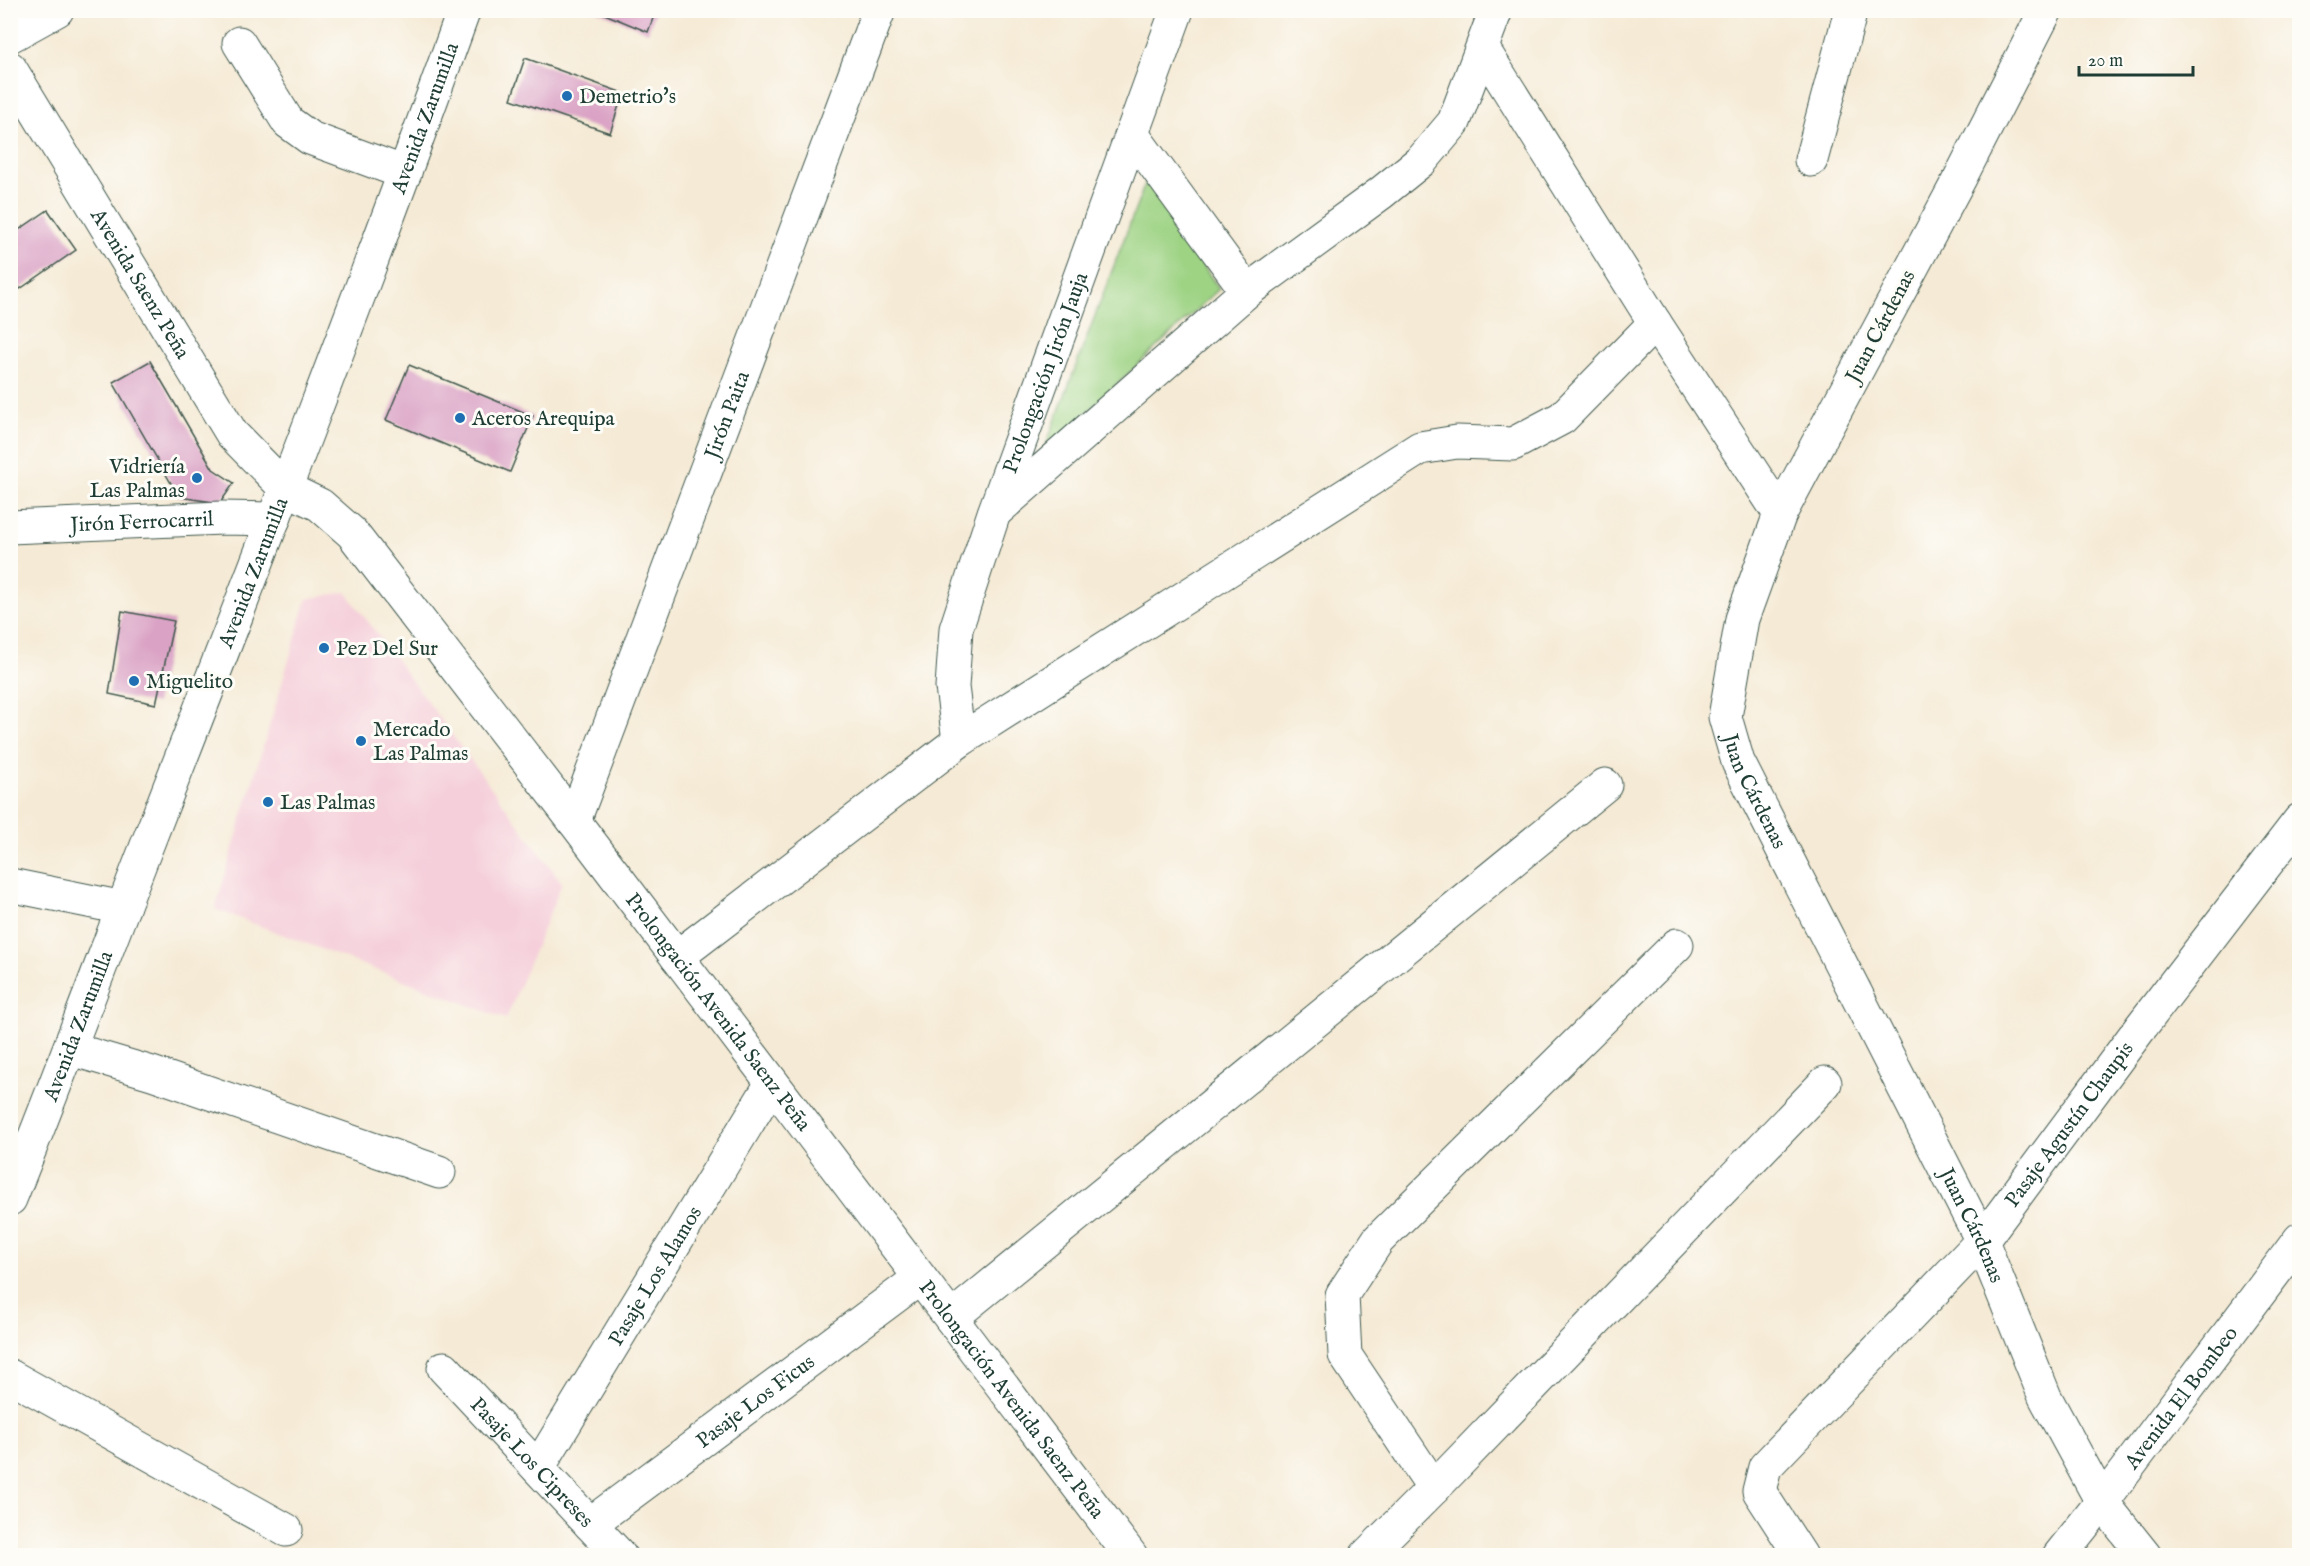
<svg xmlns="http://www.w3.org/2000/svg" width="2310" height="1566" viewBox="0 0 2310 1566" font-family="'IM FELL English',serif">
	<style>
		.built { fill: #f5cfda }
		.green { fill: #9ed384; stroke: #5e885c; stroke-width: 1.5 }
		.building { fill: #daa2c5 }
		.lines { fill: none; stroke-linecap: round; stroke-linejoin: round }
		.minor-casing { stroke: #3f574c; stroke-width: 35 }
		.major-casing { stroke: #3f574c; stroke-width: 35 }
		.minor { stroke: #fff; stroke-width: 33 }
		.major { stroke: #fff; stroke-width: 33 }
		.poi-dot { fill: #1f6fb2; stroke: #fdfcf7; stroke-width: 2 }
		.labels { text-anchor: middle; stroke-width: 6; stroke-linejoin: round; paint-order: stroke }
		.poi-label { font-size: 21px; fill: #1f3d34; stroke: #fdfcf7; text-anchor: start }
		.street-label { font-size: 21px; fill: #1f3d34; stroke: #fdfcf7 }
	</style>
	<rect width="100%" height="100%" fill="#fdfcf7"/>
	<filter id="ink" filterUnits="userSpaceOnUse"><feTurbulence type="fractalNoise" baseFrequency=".0167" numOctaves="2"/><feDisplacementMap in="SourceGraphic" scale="12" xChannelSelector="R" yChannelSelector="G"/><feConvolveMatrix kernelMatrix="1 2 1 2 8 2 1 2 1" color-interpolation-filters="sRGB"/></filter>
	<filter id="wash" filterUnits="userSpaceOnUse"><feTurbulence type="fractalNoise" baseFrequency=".008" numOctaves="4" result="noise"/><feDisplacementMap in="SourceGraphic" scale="24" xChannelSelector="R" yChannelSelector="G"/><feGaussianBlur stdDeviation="1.35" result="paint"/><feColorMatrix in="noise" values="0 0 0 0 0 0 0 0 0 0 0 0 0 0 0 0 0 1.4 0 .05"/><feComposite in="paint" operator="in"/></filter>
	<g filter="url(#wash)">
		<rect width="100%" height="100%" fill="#f5ead5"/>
		<path class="built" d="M 346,592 L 562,883 L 506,1019 L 215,909 L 307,599 Z"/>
		<path class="green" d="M 1146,181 L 1219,289 L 1043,453 Z"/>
		<g id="blocks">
			<path class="building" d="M 595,10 L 656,10 L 648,32 Z
				M 525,58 L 623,93 L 610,133 L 511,99 Z
				M 48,210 L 76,250 L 20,289 L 10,276 L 10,236 Z
				M 150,361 L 213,469 L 234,483 L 220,503 L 179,497 L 113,382 Z
				M 409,365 L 533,416 L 510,472 L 386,420 Z
				M 122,611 L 174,621 L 156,704 L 109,694 Z"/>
		</g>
	</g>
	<g filter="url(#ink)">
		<use href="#blocks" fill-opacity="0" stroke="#3f574c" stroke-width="1.5"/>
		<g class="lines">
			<g class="minor-casing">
				<g id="minor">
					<path id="s1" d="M 2046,10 L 1960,178 L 1780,514 L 1742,619 L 1725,717 L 1738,762 L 1982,1241 L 2045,1397 L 2102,1502 L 2145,1556"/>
					<path d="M 10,36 L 57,10"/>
					<path d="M 239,43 L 288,122 L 310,138 L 405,173"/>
					<path d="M 1483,49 L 1655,323 L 1780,514"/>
					<path id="s2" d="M 10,68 L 232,434 L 285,488 L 320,505 L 352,533 L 574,821 L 1131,1556"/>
					<path d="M 1132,134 L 1247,291"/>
					<path d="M 1811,160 L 1851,10"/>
					<path d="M 996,511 L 1247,291 L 1381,193 L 1422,160 L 1454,122 L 1496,10"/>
					<path id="s3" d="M 10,527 L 222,518 L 274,519"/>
					<path id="s4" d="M 959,741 L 952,687 L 956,629 L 994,513 L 1177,10"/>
					<path id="s5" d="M 574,821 L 879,10"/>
					<path d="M 10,885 L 123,908"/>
					<path d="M 677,957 L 959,741 L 1420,448 L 1457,442 L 1513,444 L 1562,418 L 1655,323"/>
					<path d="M 71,1049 L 152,1073 L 439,1172"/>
					<path d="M 951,1318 L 1605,785"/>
					<path id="s6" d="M 444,1368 L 620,1556"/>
					<path d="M 10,1376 L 286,1530"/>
					<path id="s7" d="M 538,1468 L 772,1083"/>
					<path d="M 1434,1488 L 1345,1355 L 1342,1295 L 1378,1240 L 1677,945"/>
					<path id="s8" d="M 590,1524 L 920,1278"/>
					<path d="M 1366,1556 L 1434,1488 L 1825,1083"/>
					<path id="s9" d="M 1801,1556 L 1759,1491 L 1765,1467 L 1982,1241 L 2141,1027 L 2300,820"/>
					<path id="s10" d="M 2059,1556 L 2102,1502 L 2300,1239"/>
				</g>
			</g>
			<g class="major-casing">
				<g id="major">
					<path id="s11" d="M 10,1199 C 59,1078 104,956 151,835 C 258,561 364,287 464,10"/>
				</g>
			</g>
			<use href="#minor" class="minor"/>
			<use href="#major" class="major"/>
		</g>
	</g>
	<g class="poi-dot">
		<circle cx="567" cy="96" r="6"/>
		<circle cx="460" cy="418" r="6"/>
		<circle cx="197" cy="478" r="6"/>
		<circle cx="324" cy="648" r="6"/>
		<circle cx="134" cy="681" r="6"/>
		<circle cx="361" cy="741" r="6"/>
		<circle cx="268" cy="802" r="6"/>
	</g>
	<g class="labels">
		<g class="poi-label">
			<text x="579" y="103">Demetrio's</text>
			<text x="472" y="425">Aceros Arequipa</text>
			<text x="185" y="473" text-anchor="end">Vidriería<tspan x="185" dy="24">Las Palmas</tspan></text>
			<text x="336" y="655">Pez Del Sur</text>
			<text x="146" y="688">Miguelito</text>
			<text x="373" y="736">Mercado<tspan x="373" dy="24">Las Palmas</tspan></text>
			<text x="280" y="809">Las Palmas</text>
		</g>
		<g class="street-label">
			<text dy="7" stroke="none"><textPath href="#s11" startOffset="1158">Avenida Zarumilla</textPath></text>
			<text dy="7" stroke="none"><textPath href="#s2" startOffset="252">Avenida Saenz Peña</textPath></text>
			<text transform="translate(1880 326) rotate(-62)" y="7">Juan Cárdenas</text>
			<text dy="7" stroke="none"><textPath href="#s4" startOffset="384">Prolongación Jirón Jauja</textPath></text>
			<text dy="7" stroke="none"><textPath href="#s5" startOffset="434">Jirón Paita</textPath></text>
			<text dy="7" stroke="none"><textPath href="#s3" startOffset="132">Jirón Ferrocarril</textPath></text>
			<text dy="7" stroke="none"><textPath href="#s11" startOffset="672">Avenida Zarumilla</textPath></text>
			<text dy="7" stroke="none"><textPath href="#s1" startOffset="861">Juan Cárdenas</textPath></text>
			<text dy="7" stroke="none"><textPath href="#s2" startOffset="1188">Prolongación Avenida Saenz Peña</textPath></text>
			<text dy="7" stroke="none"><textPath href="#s11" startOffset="186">Avenida Zarumilla</textPath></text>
			<text dy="7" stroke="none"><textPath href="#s9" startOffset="561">Pasaje Agustín Chaupis</textPath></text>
			<text dy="7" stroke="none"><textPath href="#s1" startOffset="1347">Juan Cárdenas</textPath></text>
			<text dy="7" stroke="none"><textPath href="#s7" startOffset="225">Pasaje Los Alamos</textPath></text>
			<text dy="7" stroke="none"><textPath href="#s2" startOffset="1674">Prolongación Avenida Saenz Peña</textPath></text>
			<text dy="7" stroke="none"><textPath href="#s10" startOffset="200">Avenida El Bombeo</textPath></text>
			<text dy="7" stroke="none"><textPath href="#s8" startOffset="206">Pasaje Los Ficus</textPath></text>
			<text dy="7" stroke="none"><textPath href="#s6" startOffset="129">Pasaje Los Cipreses</textPath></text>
		</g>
	</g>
	<rect width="2310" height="1566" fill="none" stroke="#fdfcf7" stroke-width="36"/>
	<path d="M2079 66v9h114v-9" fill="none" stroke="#1f3d34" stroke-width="3"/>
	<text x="2088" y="66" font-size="18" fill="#1f3d34" stroke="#fdfcf7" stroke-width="4.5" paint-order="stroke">20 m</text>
</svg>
